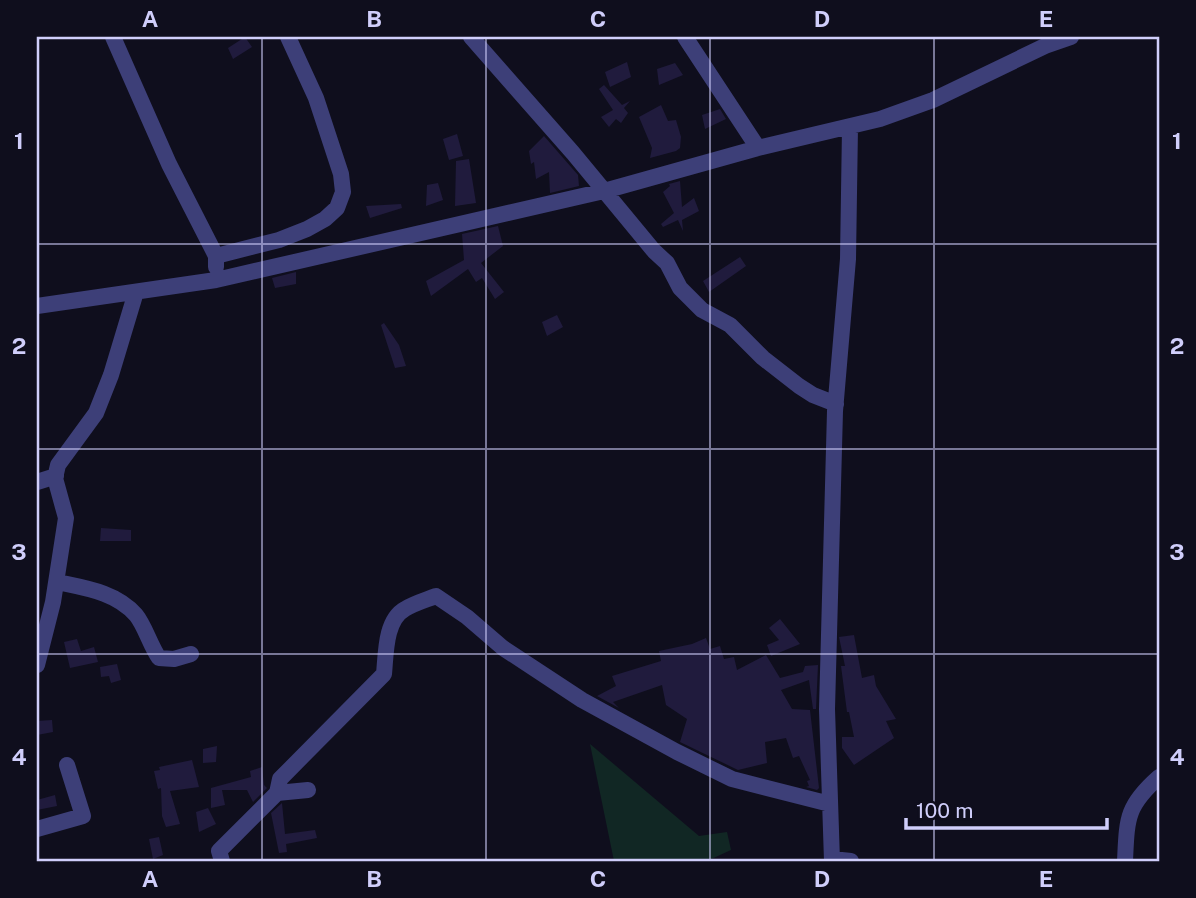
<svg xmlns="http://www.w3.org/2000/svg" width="1196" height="898" viewBox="0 0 1196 898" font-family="'Public Sans',sans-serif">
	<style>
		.green { fill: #112724 }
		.building { fill: #201b3d }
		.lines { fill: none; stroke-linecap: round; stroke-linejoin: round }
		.street { stroke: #3d3f78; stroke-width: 16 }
		.grid { fill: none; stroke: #d0cefb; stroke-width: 2; stroke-opacity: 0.55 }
		.neatline { fill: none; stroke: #d0cefb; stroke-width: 2.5 }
		.grid-label { font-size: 23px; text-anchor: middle; font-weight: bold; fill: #d0cefb }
	</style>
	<rect width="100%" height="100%" fill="#0f0e1d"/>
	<path class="green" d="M 590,744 L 699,836 L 727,832 L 731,850 L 707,861 L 614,861 Z"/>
	<path class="building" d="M 245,37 L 252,47 L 233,59 L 228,48 Z
		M 627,62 L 631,77 L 610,87 L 605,72 Z
		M 675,63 L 683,75 L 659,85 L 657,69 Z
		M 604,85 L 622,105 L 630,101 L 624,108 L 628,113 L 621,123 L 616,119 L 609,127 L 601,117 L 613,110 L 599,89 Z
		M 661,105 L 668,121 L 676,120 L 681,137 L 680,148 L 676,151 L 650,158 L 652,148 L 639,117 Z
		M 720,109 L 726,119 L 705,129 L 702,115 Z
		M 457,134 L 463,156 L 449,160 L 443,139 Z
		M 544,136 L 578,175 L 579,186 L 550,193 L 549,172 L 536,179 L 534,162 L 531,164 L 529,151 Z
		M 469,159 L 476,203 L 455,206 L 456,161 Z
		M 680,181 L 682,207 L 694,198 L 699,211 L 682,220 L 683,231 L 678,220 L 663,227 L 661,224 L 674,213 L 663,192 L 670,186 L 669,184 Z
		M 438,183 L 443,200 L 426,206 L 427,185 Z
		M 401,204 L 402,208 L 370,218 L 366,206 Z
		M 498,226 L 503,246 L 481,263 L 504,292 L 495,299 L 482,278 L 476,282 L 468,269 L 431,296 L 426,281 L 464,260 L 462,234 Z
		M 740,257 L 746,266 L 709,292 L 703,281 Z
		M 296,272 L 296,284 L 275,288 L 272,278 Z
		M 557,315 L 563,327 L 547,336 L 542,322 Z
		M 384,323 L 399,345 L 406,366 L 395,368 L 381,325 Z
		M 101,528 L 131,530 L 131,541 L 100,541 Z
		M 780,619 L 800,644 L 771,656 L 767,645 L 779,640 L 769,628 Z
		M 854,635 L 862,678 L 874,675 L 876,686 L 896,719 L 886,721 L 894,738 L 854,765 L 842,748 L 842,737 L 854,737 L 849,712 L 847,712 L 841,666 L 845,666 L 839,637 Z
		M 706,638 L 710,649 L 720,646 L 724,659 L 734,657 L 737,670 L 766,655 L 780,678 L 803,672 L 805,666 L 818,665 L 816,709 L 813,709 L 809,680 L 781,690 L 792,709 L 810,710 L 819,788 L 817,790 L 806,787 L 809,786 L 807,781 L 810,780 L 799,756 L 793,758 L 786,738 L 765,742 L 767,763 L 738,770 L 680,742 L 687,719 L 666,705 L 662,685 L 613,702 L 619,708 L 597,696 L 616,686 L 612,676 L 661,661 L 659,651 L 692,644 Z
		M 77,639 L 81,651 L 94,647 L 98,662 L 70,668 L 64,642 Z
		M 117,664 L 121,680 L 111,683 L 109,676 L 101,677 L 100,667 Z
		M 52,720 L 53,732 L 37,735 L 37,721 Z
		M 217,746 L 216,762 L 203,763 L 203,749 Z
		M 192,760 L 199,787 L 170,791 L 180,824 L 166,827 L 162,816 L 161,788 L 158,789 L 154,771 L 160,770 L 159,767 Z
		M 262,767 L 264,785 L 267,788 L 253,802 L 247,790 L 222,790 L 225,805 L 211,808 L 211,788 L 251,777 L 250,771 Z
		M 55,795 L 57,806 L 37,810 L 37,800 Z
		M 282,803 L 285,834 L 315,830 L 317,838 L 286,844 L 287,852 L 279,853 L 271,813 Z
		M 208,808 L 216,824 L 199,832 L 196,812 Z
		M 159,837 L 163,855 L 153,859 L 149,839 Z"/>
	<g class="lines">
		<path class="street" d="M 113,37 L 169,164 L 216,256 L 216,267
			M 471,37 L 573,153 L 654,251 L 667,263 L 680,288 L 702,310 L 730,325 L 763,358 L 799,386 L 813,395 L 836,404
			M 685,37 L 758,148
			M 216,256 L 279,240 L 307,229 L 325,219 L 337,208 L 343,192 L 341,174 L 316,98 L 288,37
			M 37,306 L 216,280 L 604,191 L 758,148 L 880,119 L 933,100 L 1045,46 L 1071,37
			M 37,482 L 56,476
			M 57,582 C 85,588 116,592 136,615 C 145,626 150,645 159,658 L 174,659 L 191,654
			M 37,665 L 53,602 L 66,518 L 55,478 L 58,465 L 96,413 L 111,375 L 136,292
			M 277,793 L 280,779 L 384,674 C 386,654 385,620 405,609 C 415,603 426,600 436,596 L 467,617 L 503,648 L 582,700 L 677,752 L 732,779 L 830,804
			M 37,829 L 83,816 L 67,765
			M 832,859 L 851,861
			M 222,861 L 219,851 L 277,793 L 308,790
			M 832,861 L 827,709 L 835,411 L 848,259 L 850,127
			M 1125,861 C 1127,819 1126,806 1159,777"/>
	</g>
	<path class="grid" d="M 262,37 L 262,861M 486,37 L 486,861M 710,37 L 710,861M 934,37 L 934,861M 37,244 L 1159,244M 37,449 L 1159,449M 37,654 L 1159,654"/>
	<rect width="1196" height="898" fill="none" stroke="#0f0e1d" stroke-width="77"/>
	<path d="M906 818v10h201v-10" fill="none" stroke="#d0cefb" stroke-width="3.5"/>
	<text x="916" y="818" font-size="21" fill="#d0cefb" stroke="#0f0e1d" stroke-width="5" paint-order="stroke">100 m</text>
	<rect x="38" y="38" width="1120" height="822" class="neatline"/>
	<g class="grid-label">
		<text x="150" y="27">A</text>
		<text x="374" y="27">B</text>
		<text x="598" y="27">C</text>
		<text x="822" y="27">D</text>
		<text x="1046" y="27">E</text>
		<text x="19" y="149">1</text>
		<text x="1177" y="149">1</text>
		<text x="19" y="354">2</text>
		<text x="1177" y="354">2</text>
		<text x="19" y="560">3</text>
		<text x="1177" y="560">3</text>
		<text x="19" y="765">4</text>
		<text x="1177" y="765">4</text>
		<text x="150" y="887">A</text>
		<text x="374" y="887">B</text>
		<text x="598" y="887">C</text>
		<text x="822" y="887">D</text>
		<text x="1046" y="887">E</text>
	</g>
</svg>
